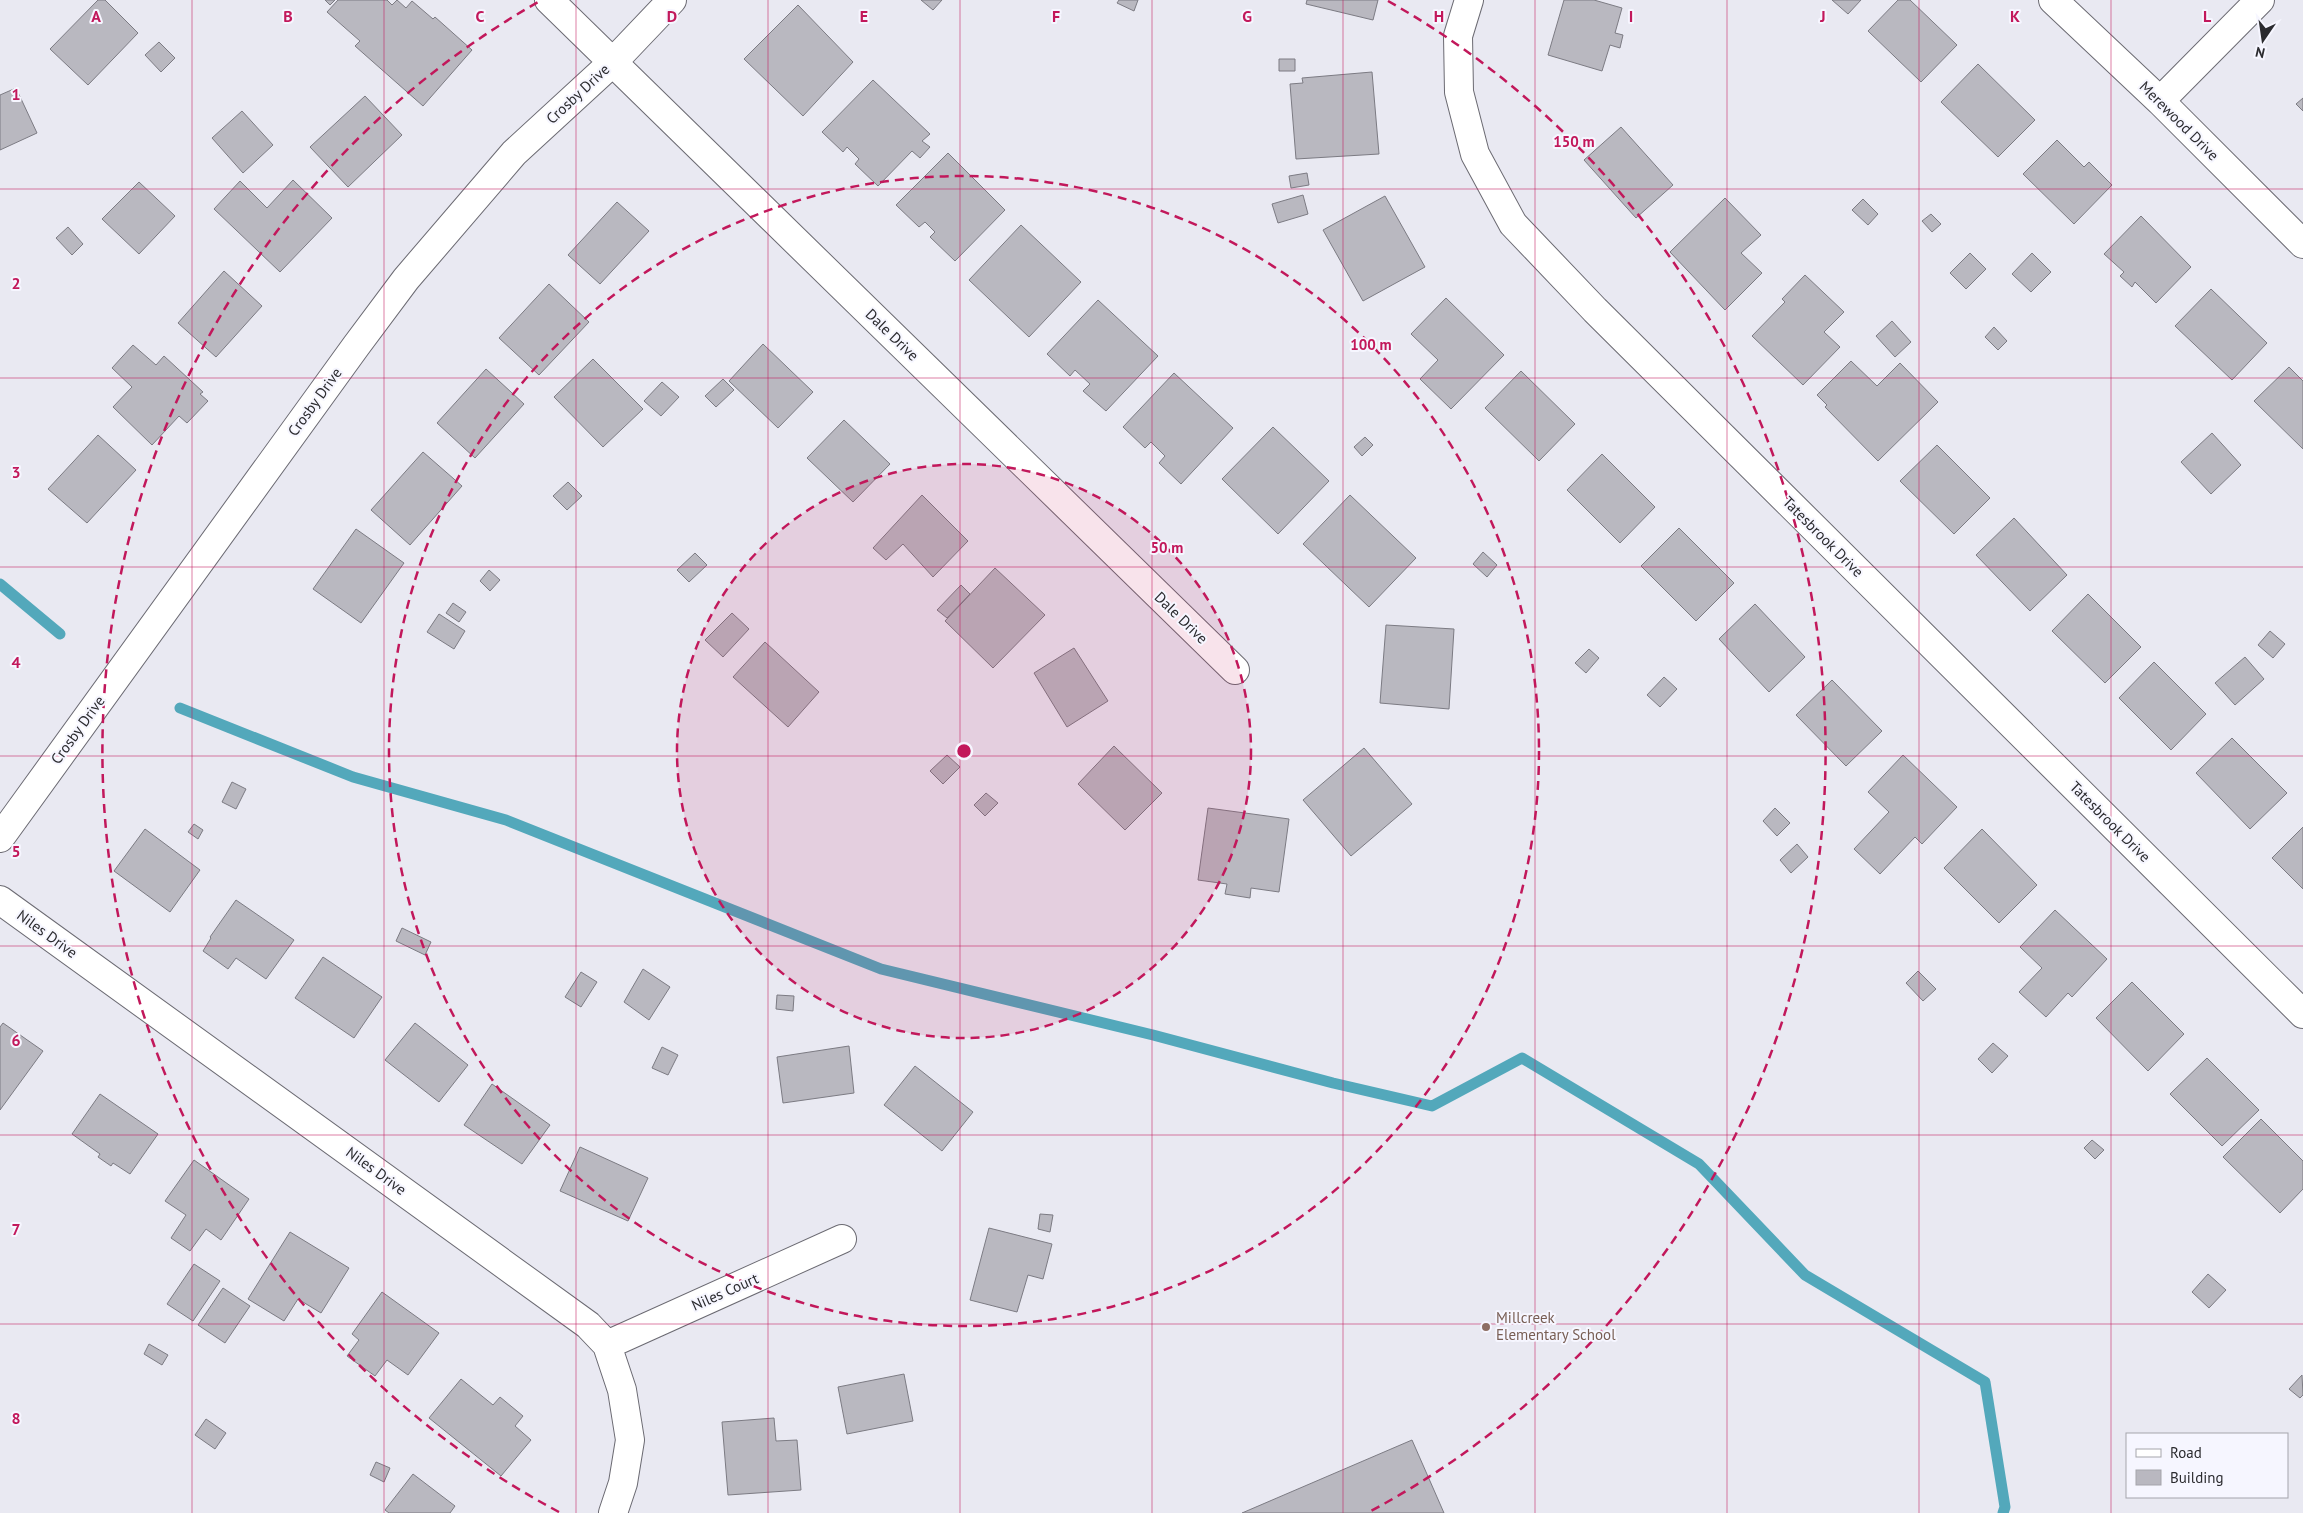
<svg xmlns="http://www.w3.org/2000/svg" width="2303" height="1513" viewBox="0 0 2303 1513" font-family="'PT Sans',sans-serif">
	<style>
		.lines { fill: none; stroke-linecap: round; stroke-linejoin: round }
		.stream { stroke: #53a8bb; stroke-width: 11 }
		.building { fill: #b9b8c0; stroke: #7c7b83 }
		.minor-casing { stroke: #6b6a72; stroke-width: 30 }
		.minor { stroke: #fff; stroke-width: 28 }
		.grid { fill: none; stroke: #c2185b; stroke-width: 1; stroke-opacity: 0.55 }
		.ring { fill: none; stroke: #c2185b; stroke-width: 2.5; stroke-dasharray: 9 6 }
		.education-dot { fill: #8d6e63; stroke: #f6f6ff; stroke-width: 2 }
		.labels { text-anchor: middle; stroke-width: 4; stroke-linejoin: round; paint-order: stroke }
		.street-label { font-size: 15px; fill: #2b2b2f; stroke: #f6f6ff }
		.education-label { font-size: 15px; fill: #785e54; stroke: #f6f6ff; text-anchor: start }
		.grid-label { font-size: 16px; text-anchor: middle; font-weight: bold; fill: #c2185b; stroke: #f6f6ff; stroke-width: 4; stroke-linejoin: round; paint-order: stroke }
		.centre { fill: #c2185b; stroke: #f6f6ff; stroke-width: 2.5 }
		.ring-label { font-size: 15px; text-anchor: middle; font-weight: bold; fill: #c2185b; stroke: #f6f6ff; stroke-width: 4; stroke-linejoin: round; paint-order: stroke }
	</style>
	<rect width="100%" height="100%" fill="#e9e9f2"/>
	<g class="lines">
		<path class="stream" d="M 0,584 L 60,634
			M 180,708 L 353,777 L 506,820 L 881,969 L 1153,1035 L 1333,1083 L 1432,1106 L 1522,1058 L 1699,1164 L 1805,1275 L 1985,1382 L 2005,1507 L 2003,1513"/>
	</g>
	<path class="building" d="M 98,0 L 105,0 L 138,33 L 88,85 L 50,49 Z
		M 325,0 L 335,0 L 330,5 Z
		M 338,0 L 387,0 L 392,5 L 397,0 L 406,8 L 412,1 L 433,19 L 435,17 L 472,50 L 423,106 L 355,46 L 360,41 L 327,12 Z
		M 921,0 L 942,0 L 933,10 Z
		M 1119,0 L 1138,0 L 1134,11 L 1117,3 Z
		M 1307,0 L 1378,0 L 1373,20 L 1306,4 Z
		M 1564,0 L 1594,0 L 1622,8 L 1615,33 L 1623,35 L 1620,48 L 1610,45 L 1602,71 L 1548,55 Z
		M 1832,0 L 1861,0 L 1848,14 Z
		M 1898,0 L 1910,0 L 1957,45 L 1921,82 L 1868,31 Z
		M 798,5 L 853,62 L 803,116 L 744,59 Z
		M 159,42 L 175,58 L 161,72 L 145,55 Z
		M 1279,59 L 1295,59 L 1295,71 L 1279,71 Z
		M 1978,64 L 2035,120 L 1998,157 L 1941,102 Z
		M 1372,72 L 1379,154 L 1296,159 L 1290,84 L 1303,83 L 1302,78 Z
		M 873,80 L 930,134 L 922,141 L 930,147 L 920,158 L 912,151 L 878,186 L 855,164 L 859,159 L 847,147 L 843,152 L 822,132 Z
		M 16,88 L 37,133 L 0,150 L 0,95 Z
		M 365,96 L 402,135 L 348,187 L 310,147 Z
		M 2303,98 L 2303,111 L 2296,104 Z
		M 242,111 L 273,145 L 243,173 L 212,138 Z
		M 1621,127 L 1673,185 L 1636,218 L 1584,160 Z
		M 2057,140 L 2084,167 L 2089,162 L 2112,185 L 2074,224 L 2023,174 Z
		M 948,153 L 1005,210 L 955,261 L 930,237 L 935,232 L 925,222 L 919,227 L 896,205 Z
		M 1307,173 L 1309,185 L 1291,188 L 1289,176 Z
		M 293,180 L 332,218 L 280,272 L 214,209 L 240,181 L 267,208 Z
		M 139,182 L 175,216 L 139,254 L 102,219 Z
		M 1303,195 L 1308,214 L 1278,223 L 1272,204 Z
		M 1385,196 L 1425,267 L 1363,301 L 1323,230 Z
		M 1725,198 L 1761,235 L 1741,253 L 1762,273 L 1725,310 L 1670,252 Z
		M 1863,199 L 1878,214 L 1868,225 L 1852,210 Z
		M 617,202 L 649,231 L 600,284 L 568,255 Z
		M 1931,214 L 1941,224 L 1932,232 L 1922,221 Z
		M 2141,216 L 2191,267 L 2156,303 L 2135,282 L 2132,287 L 2120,276 L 2124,272 L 2104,254 Z
		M 1021,225 L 1081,282 L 1029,337 L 969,280 Z
		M 68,227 L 83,244 L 72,255 L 56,238 Z
		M 1970,253 L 1986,269 L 1966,289 L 1950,273 Z
		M 2032,253 L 2051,272 L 2031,292 L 2012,274 Z
		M 224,271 L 262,306 L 216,357 L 178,323 Z
		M 1805,275 L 1844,312 L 1824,332 L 1840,347 L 1803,385 L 1752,336 L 1785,302 L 1782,299 Z
		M 549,284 L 589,322 L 539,375 L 499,338 Z
		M 2211,289 L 2267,343 L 2232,380 L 2175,326 Z
		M 1446,298 L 1504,355 L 1451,409 L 1420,379 L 1438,360 L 1411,334 Z
		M 1098,300 L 1158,356 L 1106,411 L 1083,391 L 1090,384 L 1075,370 L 1070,376 L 1047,354 Z
		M 1892,321 L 1911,342 L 1895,357 L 1876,336 Z
		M 1994,327 L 2007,341 L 1998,350 L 1985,337 Z
		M 763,344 L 813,392 L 778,428 L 729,381 Z
		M 133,345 L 156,365 L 164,356 L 203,392 L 200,394 L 208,401 L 187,423 L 179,416 L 152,445 L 113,407 L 132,387 L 112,368 Z
		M 593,359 L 643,409 L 603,447 L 554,397 Z
		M 1851,361 L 1877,386 L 1900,363 L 1938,402 L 1878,461 L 1825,407 L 1827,405 L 1817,395 Z
		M 2289,367 L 2303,381 L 2303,449 L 2254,401 Z
		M 486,369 L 524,404 L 475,458 L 437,423 Z
		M 1521,371 L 1575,424 L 1539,461 L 1485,408 Z
		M 1174,373 L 1233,428 L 1181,484 L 1159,463 L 1165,456 L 1151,442 L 1145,448 L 1123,427 Z
		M 723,379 L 734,390 L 716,407 L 705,396 Z
		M 662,382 L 679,397 L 661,416 L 644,401 Z
		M 844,420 L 890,464 L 853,502 L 807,458 Z
		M 1273,427 L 1329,481 L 1278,534 L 1222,479 Z
		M 2212,433 L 2241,465 L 2211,494 L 2181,462 Z
		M 98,435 L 136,470 L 87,523 L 48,489 Z
		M 1365,437 L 1373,445 L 1362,456 L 1354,447 Z
		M 1937,445 L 1990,498 L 1954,534 L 1900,481 Z
		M 423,452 L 462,486 L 410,545 L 371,510 Z
		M 1602,454 L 1655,507 L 1620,543 L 1567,490 Z
		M 568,482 L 582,496 L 567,510 L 553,496 Z
		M 922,495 L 968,541 L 933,577 L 903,544 L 886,560 L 873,548 Z
		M 1350,495 L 1416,558 L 1369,607 L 1303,544 Z
		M 2014,518 L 2067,575 L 2030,611 L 1976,555 Z
		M 1679,528 L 1734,583 L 1696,621 L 1641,566 Z
		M 356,529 L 404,563 L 361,623 L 313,589 Z
		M 1483,552 L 1497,565 L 1487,577 L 1473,564 Z
		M 695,553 L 707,565 L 689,582 L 677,570 Z
		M 995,568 L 1045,615 L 993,668 L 945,621 Z
		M 489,570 L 500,580 L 490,591 L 480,581 Z
		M 961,585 L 970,594 L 947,618 L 937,610 Z
		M 2088,594 L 2141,647 L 2105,683 L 2052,631 Z
		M 453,603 L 466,612 L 459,622 L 446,613 Z
		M 1755,604 L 1805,657 L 1769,692 L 1719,639 Z
		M 732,613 L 749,629 L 723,657 L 705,640 Z
		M 439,614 L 465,631 L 454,649 L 427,632 Z
		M 1386,625 L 1454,629 L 1449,709 L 1380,703 Z
		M 2270,631 L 2285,644 L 2273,658 L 2258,645 Z
		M 765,642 L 819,692 L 788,727 L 733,677 Z
		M 1074,648 L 1108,701 L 1067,727 L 1034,673 Z
		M 1589,649 L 1599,658 L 1586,673 L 1575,663 Z
		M 2245,657 L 2264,679 L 2235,705 L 2215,683 Z
		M 2154,662 L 2206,714 L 2171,750 L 2119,698 Z
		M 1664,677 L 1677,689 L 1660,707 L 1647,695 Z
		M 1832,680 L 1882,731 L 1846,766 L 1796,715 Z
		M 2232,738 L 2287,793 L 2250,829 L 2196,773 Z
		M 1114,746 L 1162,793 L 1125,830 L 1078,784 Z
		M 1364,748 L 1412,804 L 1351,856 L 1303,800 Z
		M 947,755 L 960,767 L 943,784 L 930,771 Z
		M 1903,755 L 1957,807 L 1922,844 L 1915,837 L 1880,874 L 1854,849 L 1889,812 L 1868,792 Z
		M 232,782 L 246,789 L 236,809 L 222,802 Z
		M 986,793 L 998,803 L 985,816 L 974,805 Z
		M 1208,808 L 1289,819 L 1279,892 L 1251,888 L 1250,898 L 1225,894 L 1227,884 L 1198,880 Z
		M 1775,808 L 1790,823 L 1777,836 L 1763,821 Z
		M 194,824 L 203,830 L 198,839 L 188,832 Z
		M 2303,827 L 2303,889 L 2272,858 Z
		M 145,829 L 200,870 L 170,912 L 114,871 Z
		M 1982,829 L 2037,885 L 1999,923 L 1944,868 Z
		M 1797,844 L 1808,857 L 1791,873 L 1780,860 Z
		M 236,900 L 294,940 L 266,979 L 236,958 L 228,969 L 203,951 L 211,938 L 210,937 Z
		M 2055,910 L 2107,959 L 2072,997 L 2068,993 L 2046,1017 L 2019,992 L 2042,968 L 2020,947 Z
		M 402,928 L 431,942 L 425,955 L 396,941 Z
		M 323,957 L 382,997 L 354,1038 L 295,998 Z
		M 643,969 L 670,987 L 649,1020 L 624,1002 Z
		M 1918,971 L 1936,989 L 1923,1001 L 1906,983 Z
		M 581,972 L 597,982 L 581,1007 L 565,997 Z
		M 2132,982 L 2184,1034 L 2148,1071 L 2096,1018 Z
		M 777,995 L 794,996 L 793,1011 L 776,1009 Z
		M 3,1023 L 43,1051 L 0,1110 L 0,1027 Z
		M 415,1023 L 468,1065 L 439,1102 L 385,1060 Z
		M 1993,1043 L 2008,1056 L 1992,1073 L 1978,1059 Z
		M 849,1046 L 854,1093 L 783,1103 L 777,1057 Z
		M 662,1047 L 678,1055 L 668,1075 L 652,1068 Z
		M 2207,1058 L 2259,1110 L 2222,1146 L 2170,1094 Z
		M 915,1066 L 973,1112 L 942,1151 L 884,1105 Z
		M 492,1084 L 550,1125 L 522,1164 L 464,1125 Z
		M 100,1094 L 158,1134 L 130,1174 L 113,1163 L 111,1166 L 98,1157 L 100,1154 L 72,1134 Z
		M 2261,1119 L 2303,1161 L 2303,1189 L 2280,1213 L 2223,1157 Z
		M 2092,1140 L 2104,1150 L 2095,1159 L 2084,1148 Z
		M 580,1147 L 648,1178 L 628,1221 L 560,1191 Z
		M 194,1160 L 249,1199 L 221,1240 L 206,1229 L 190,1251 L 171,1238 L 186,1215 L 165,1201 Z
		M 1040,1214 L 1053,1215 L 1050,1232 L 1038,1229 Z
		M 989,1228 L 1052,1244 L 1043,1279 L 1028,1275 L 1017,1312 L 970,1300 Z
		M 290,1232 L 349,1268 L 321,1313 L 298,1299 L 284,1321 L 248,1299 Z
		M 194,1264 L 220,1281 L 193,1321 L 167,1304 Z
		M 2208,1274 L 2226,1290 L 2209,1308 L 2192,1292 Z
		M 223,1288 L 250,1306 L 225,1343 L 198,1325 Z
		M 382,1292 L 439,1333 L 408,1375 L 387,1360 L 375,1376 L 347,1356 L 359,1340 L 352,1334 Z
		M 149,1344 L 168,1355 L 162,1365 L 144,1354 Z
		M 904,1374 L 913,1421 L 847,1434 L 838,1387 Z
		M 2302,1375 L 2303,1395 L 2300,1398 L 2289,1389 Z
		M 461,1379 L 493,1405 L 500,1397 L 523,1416 L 515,1426 L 531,1440 L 501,1476 L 429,1418 Z
		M 774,1418 L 776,1441 L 797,1440 L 801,1490 L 728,1495 L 722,1422 Z
		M 206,1419 L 226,1433 L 215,1449 L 195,1435 Z
		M 1412,1440 L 1444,1513 L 1242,1513 Z
		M 376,1462 L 390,1468 L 384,1482 L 370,1475 Z
		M 413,1474 L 455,1506 L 450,1513 L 389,1513 L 385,1510 Z"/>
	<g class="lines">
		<g class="minor-casing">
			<path id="minor" d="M 549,0 L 1235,670
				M 1469,0 L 1458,36 L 1459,92 L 1475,154 L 1513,224 L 1595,310 L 2303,1014
				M 2053,0 L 2160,101 L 2303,244
				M 2160,101 L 2260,0
				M 0,838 L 356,346 L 406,279 L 514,153 L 613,62 L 672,0
				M 0,900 L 588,1325 L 607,1345 L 622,1390 L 630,1440 L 623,1483 L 613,1513
				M 607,1345 L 842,1239"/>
		</g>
		<use href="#minor" class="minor"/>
	</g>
	<path class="grid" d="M 192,0 L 192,1513M 384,0 L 384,1513M 576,0 L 576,1513M 768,0 L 768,1513M 960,0 L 960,1513M 1152,0 L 1152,1513M 1343,0 L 1343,1513M 1535,0 L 1535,1513M 1727,0 L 1727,1513M 1919,0 L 1919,1513M 2111,0 L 2111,1513M 0,189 L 2303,189M 0,378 L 2303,378M 0,567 L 2303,567M 0,756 L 2303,756M 0,946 L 2303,946M 0,1135 L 2303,1135M 0,1324 L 2303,1324"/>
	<circle cx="964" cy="751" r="287" fill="#c2185b" fill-opacity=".12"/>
	<g class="ring">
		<circle cx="964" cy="751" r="287"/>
		<circle cx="964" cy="751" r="575"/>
		<path d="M559 1512A862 862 0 0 1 540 1M1388 1A862 862 0 0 1 1369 1512"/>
	</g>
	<circle class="education-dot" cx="1486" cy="1327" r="5"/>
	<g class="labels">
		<g class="street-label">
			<text transform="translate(578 94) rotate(-43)" y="5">Crosby Drive</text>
			<text transform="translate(2179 121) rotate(45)" y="5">Merewood Drive</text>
			<text transform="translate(892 335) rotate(44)" y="5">Dale Drive</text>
			<text transform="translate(315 402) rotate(-54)" y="5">Crosby Drive</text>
			<text transform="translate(1823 537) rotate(45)" y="5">Tatesbrook Drive</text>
			<text transform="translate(1181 618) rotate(44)" y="5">Dale Drive</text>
			<text transform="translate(78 730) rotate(-54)" y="5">Crosby Drive</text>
			<text transform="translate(2110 822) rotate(45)" y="5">Tatesbrook Drive</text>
			<text transform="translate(47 934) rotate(36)" y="5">Niles Drive</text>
			<text transform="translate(376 1171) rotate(36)" y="5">Niles Drive</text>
			<text transform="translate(725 1292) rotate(-24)" y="5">Niles Court</text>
		</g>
		<g class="education-label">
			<text x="1496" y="1323">Millcreek<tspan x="1496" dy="17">Elementary School</tspan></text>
		</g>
	</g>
	<g class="grid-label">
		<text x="96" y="22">A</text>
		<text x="288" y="22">B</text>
		<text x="480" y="22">C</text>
		<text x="672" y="22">D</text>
		<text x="864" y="22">E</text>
		<text x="1056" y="22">F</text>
		<text x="1247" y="22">G</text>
		<text x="1439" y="22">H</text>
		<text x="1631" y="22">I</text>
		<text x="1823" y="22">J</text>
		<text x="2015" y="22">K</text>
		<text x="2207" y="22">L</text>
		<text x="16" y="100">1</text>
		<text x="16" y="289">2</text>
		<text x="16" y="478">3</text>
		<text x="16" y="668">4</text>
		<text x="16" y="857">5</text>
		<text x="16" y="1046">6</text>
		<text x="16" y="1235">7</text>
		<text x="16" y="1424">8</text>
	</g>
	<circle cx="964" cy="751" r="8" class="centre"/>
	<g class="ring-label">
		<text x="1574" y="147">150 m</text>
		<text x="1371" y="350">100 m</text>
		<text x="1167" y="553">50 m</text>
	</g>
	<rect x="2126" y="1433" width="162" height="65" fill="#f6f6ff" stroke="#a5a5ac"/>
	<rect x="2136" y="1449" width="25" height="8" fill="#ffffff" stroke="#a5a5ac"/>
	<text x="2170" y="1458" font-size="15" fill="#2b2b2f">Road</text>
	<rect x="2136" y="1470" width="25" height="15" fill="#b9b8c0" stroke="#a5a5ac"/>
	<text x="2170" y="1483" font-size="15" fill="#2b2b2f">Building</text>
	<g transform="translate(2263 40) rotate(193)" stroke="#f6f6ff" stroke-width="4" paint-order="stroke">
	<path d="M0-4L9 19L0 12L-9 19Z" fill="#2b2b2f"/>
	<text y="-8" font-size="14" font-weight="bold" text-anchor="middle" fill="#2b2b2f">N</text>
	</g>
</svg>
